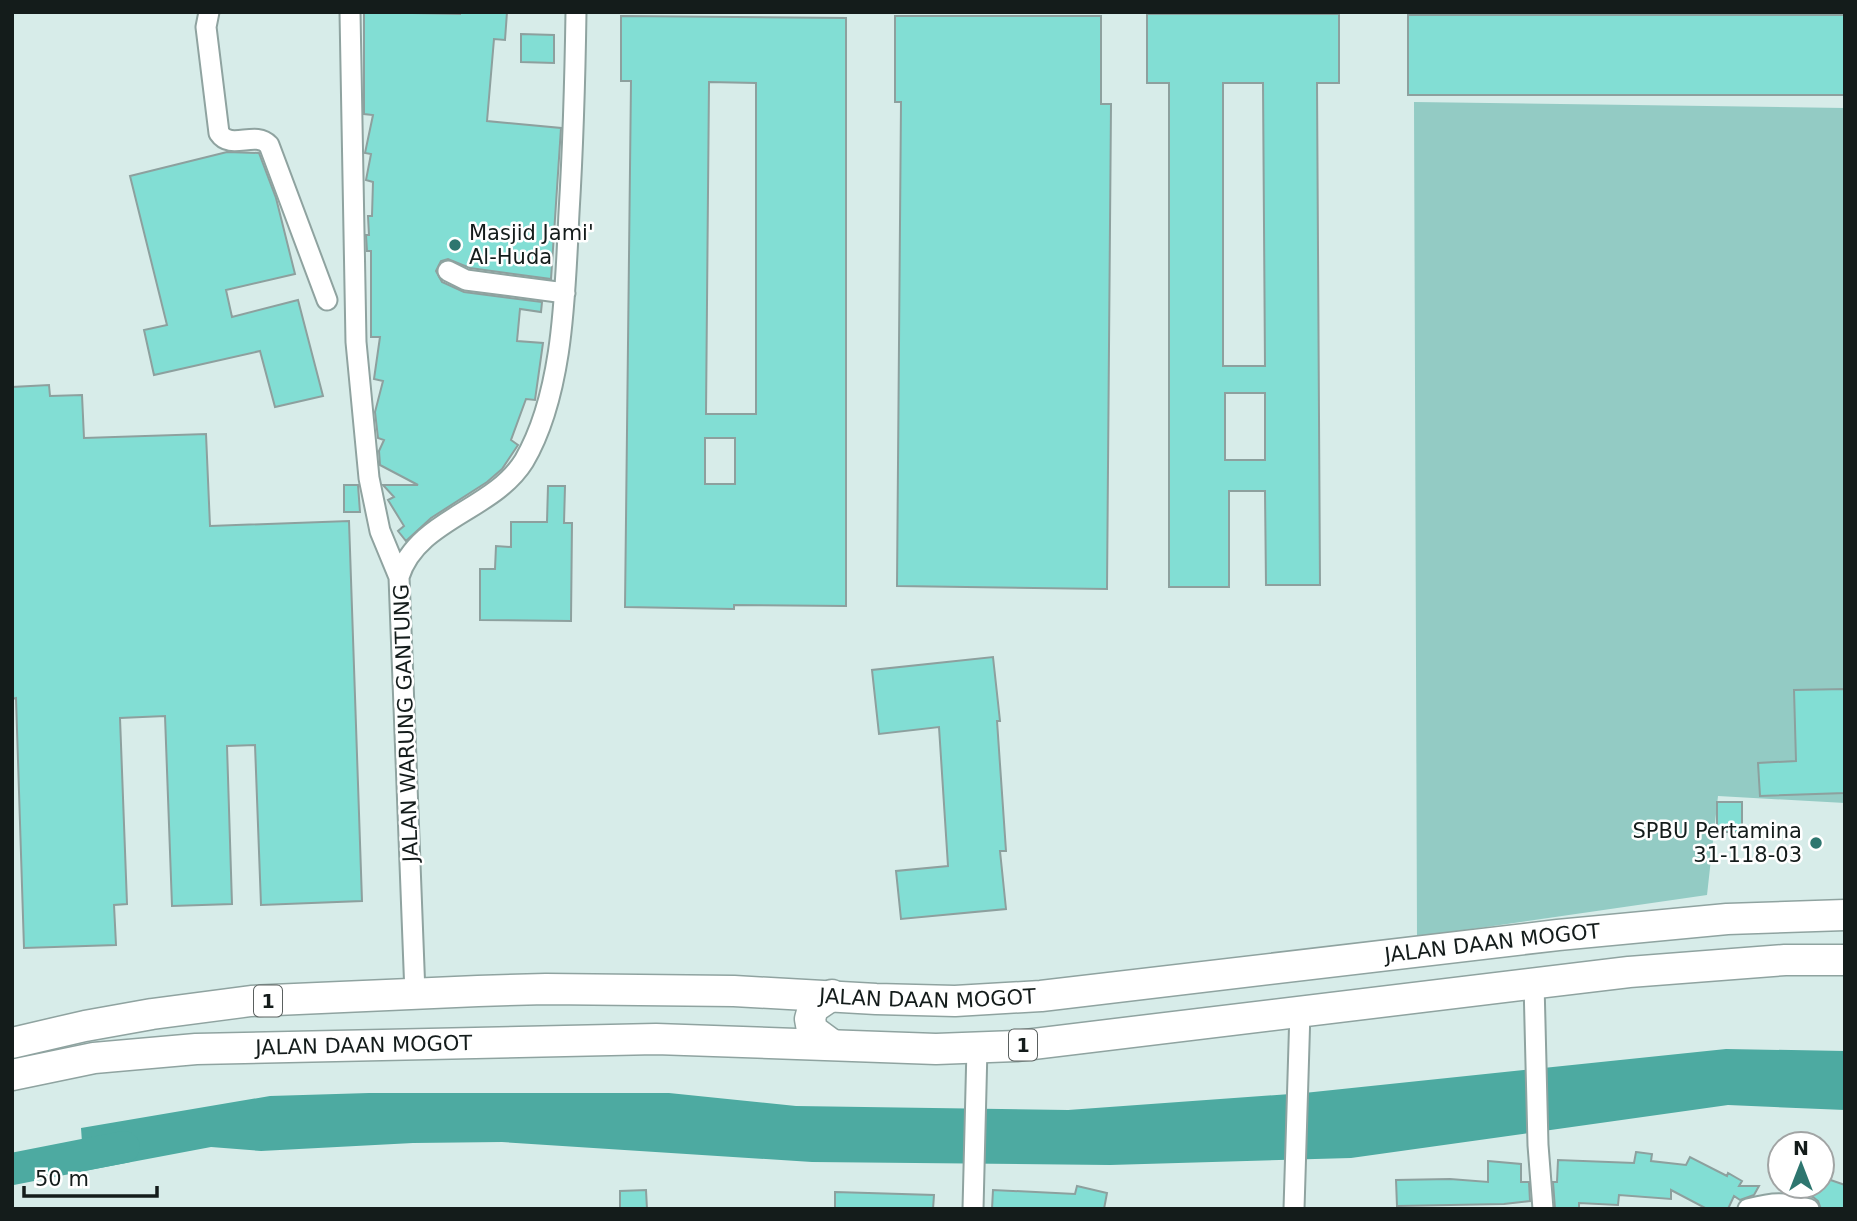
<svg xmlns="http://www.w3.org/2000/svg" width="1857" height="1221" viewBox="0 0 1857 1221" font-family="'DejaVu Sans',sans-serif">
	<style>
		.green { fill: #93cbc4 }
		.water { fill: #4daaa1 }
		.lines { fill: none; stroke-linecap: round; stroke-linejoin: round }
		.river { stroke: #4daaa1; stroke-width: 32 }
		.building { fill: #82ded4; stroke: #8da09e; stroke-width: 2; fill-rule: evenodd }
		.minor-casing { stroke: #8fa3a0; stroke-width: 23 }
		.highway-casing { stroke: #8fa3a0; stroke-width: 33 }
		.minor { stroke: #fff; stroke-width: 19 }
		.highway { stroke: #fff; stroke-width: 30 }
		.poi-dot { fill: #2e766f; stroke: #fff; stroke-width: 2.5 }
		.labels { text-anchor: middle; stroke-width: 5; stroke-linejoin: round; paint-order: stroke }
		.shield { fill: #fff; stroke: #5a605f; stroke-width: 2 }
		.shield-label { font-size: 19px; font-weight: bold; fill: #141c1b }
		.poi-label { font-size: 21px; fill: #141c1b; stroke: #fff; text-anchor: start }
		.street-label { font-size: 21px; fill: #141c1b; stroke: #fff }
	</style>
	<rect width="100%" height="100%" fill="#d7ece9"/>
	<path class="green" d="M 1414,102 L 1845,108 L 1845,803 L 1718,796 L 1707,895 L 1417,937 Z"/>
	<path class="water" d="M 1726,1049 L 1845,1051 L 1845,1110 L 1728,1105 L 1351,1158 L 1110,1165 L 812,1162 L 502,1142 L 413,1143 L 261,1151 L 211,1147 L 84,1171 L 81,1128 L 270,1096 L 369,1093 L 669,1093 L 796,1106 L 1068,1110 L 1304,1093 Z"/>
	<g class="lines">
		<path class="river" d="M 12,1169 L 124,1147"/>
	</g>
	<path class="building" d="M 364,12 L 460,14 L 460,12 L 507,12 L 505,40 L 494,39 L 487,121 L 561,128 L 551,279 L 470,268 L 448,259 L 441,261 L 436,271 L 442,282 L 464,292 L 542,302 L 541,312 L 520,309 L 517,341 L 543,343 L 535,400 L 526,399 L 511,440 L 518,445 L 502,469 L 487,482 L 431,518 L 406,541 L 398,531 L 404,526 L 388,500 L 394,497 L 383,485 L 418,485 L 380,465 L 379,451 L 384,440 L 378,438 L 375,412 L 383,381 L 374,379 L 380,337 L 371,337 L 371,251 L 367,251 L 366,235 L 369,235 L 368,216 L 372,216 L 373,182 L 366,180 L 371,154 L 365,153 L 373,115 L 364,114 Z
		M 1147,14 L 1339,14 L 1339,83 L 1317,83 L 1320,585 L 1266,585 L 1265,491 L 1229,491 L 1229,587 L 1169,587 L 1169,83 L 1147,83 ZM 1223,83 L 1263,83 L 1265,366 L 1223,366 ZM 1225,393 L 1265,393 L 1265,460 L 1225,460 Z
		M 1408,15 L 1845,15 L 1845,95 L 1408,95 Z
		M 621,16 L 846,18 L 846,606 L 734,605 L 734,609 L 625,607 L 631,81 L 621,81 ZM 709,82 L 756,83 L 756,414 L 706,414 ZM 705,438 L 735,438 L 735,484 L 705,484 Z
		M 895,16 L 1101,16 L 1101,104 L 1111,104 L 1107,589 L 897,586 L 901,102 L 895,102 Z
		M 521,34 L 554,35 L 554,63 L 521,62 Z
		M 227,152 L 259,153 L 276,198 L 295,274 L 226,290 L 232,317 L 298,300 L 323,396 L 275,407 L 260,351 L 154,375 L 144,330 L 167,325 L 130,176 Z
		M 49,385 L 50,396 L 82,395 L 84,438 L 206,434 L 210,526 L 349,521 L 362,901 L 261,905 L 255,745 L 227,746 L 232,904 L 172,906 L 165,716 L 120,718 L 127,904 L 114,905 L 116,945 L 24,948 L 16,698 L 12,699 L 12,387 Z
		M 344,485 L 358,485 L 360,512 L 344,512 Z
		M 548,486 L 565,486 L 564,523 L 572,523 L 571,621 L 480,620 L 480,569 L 495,569 L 496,546 L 511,547 L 511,522 L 547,522 Z
		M 993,657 L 1000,721 L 997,721 L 1006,851 L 1000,851 L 1006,909 L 901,919 L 896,871 L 948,866 L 939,727 L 879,734 L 872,670 Z
		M 1845,689 L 1845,793 L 1760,796 L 1758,763 L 1796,761 L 1794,690 Z
		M 1717,802 L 1742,802 L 1742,832 L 1717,832 Z
		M 1636,1152 L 1652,1154 L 1651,1161 L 1686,1165 L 1690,1157 L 1727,1176 L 1728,1173 L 1742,1181 L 1739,1186 L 1759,1186 L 1754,1195 L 1740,1200 L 1734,1196 L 1728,1209 L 1707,1209 L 1671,1190 L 1671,1199 L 1619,1195 L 1618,1205 L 1579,1203 L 1579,1209 L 1555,1209 L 1553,1182 L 1557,1182 L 1558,1160 L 1634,1163 Z
		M 1488,1161 L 1521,1164 L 1521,1182 L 1529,1182 L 1530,1201 L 1504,1204 L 1397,1206 L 1396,1180 L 1450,1179 L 1488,1182 Z
		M 1822,1177 L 1845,1185 L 1845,1209 L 1821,1209 L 1818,1201 L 1813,1197 L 1792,1193 L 1798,1186 L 1822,1186 Z
		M 1077,1186 L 1107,1193 L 1104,1209 L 992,1209 L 993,1190 L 1075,1194 Z
		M 646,1190 L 647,1209 L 620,1209 L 620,1191 Z
		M 835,1192 L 934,1195 L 933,1209 L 835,1209 Z"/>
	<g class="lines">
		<g class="minor-casing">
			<path id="minor" d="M 209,12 L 206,27 L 219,133 C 231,151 255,130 269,145 L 327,300
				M 350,12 L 356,342 L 369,478 L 380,531 L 399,577
				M 448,271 L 466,280 L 565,293
				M 1534,983 L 1538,1145 L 1543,1209
				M 415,994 L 399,577 C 417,519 493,511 524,461 C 564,393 565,291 569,213 C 573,146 575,79 576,12
				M 973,1209 L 977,1048
				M 1294,1209 L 1300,1011
				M 1748,1209 C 1774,1202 1784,1202 1809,1209"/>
		</g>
		<g class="highway-casing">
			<g id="highway">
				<path id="s1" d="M 12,1043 L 85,1026 L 152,1014 L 251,1001 L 478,991 L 546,989 L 734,991 L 876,999 L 955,1001 L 1041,996 L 1558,935 L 1727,919 L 1845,915"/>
				<path d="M 831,1044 L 812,1030 L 810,1019 L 813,1008 L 832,995"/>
				<path id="s2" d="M 12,1075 L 94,1058 L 196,1049 L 656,1039 L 936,1049 L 1016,1046 L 1629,972 L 1785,960 L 1845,960"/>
			</g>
		</g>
		<use href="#minor" class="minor"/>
		<use href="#highway" class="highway"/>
	</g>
	<g class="poi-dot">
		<circle cx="455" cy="245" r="7"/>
		<circle cx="1816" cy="843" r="7"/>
	</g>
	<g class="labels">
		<g class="shield">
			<rect x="254" y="985.5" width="28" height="31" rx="5"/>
			<rect x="1009" y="1029.5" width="28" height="31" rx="5"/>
		</g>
		<g class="shield-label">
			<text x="268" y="1008">1</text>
			<text x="1023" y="1052">1</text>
		</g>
		<g class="poi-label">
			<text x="469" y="240">Masjid Jami'<tspan x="469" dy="24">Al-Huda</tspan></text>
			<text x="1802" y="838" text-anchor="end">SPBU Pertamina<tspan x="1802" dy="24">31-118-03</tspan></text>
		</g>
		<g class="street-label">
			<text transform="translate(406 723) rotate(-92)" y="7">JALAN WARUNG GANTUNG</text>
			<text dy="7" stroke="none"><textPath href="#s1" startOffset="1488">JALAN DAAN MOGOT</textPath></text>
			<text dy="7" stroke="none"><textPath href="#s1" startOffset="920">JALAN DAAN MOGOT</textPath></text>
			<text dy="7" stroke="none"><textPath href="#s2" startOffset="354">JALAN DAAN MOGOT</textPath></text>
		</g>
	</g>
	<rect width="1857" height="1221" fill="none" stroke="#141c1b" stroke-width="28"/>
	<g transform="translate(1801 1165)"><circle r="33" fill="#ffffff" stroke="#a1a4a4" stroke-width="2"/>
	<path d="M0-5L12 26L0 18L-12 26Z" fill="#2e766f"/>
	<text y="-10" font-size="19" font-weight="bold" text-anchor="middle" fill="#141c1b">N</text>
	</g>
	<path d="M24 1186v10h133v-10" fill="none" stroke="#141c1b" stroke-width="3.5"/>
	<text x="35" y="1186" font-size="21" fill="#141c1b" stroke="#ffffff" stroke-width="5" paint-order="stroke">50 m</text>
</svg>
